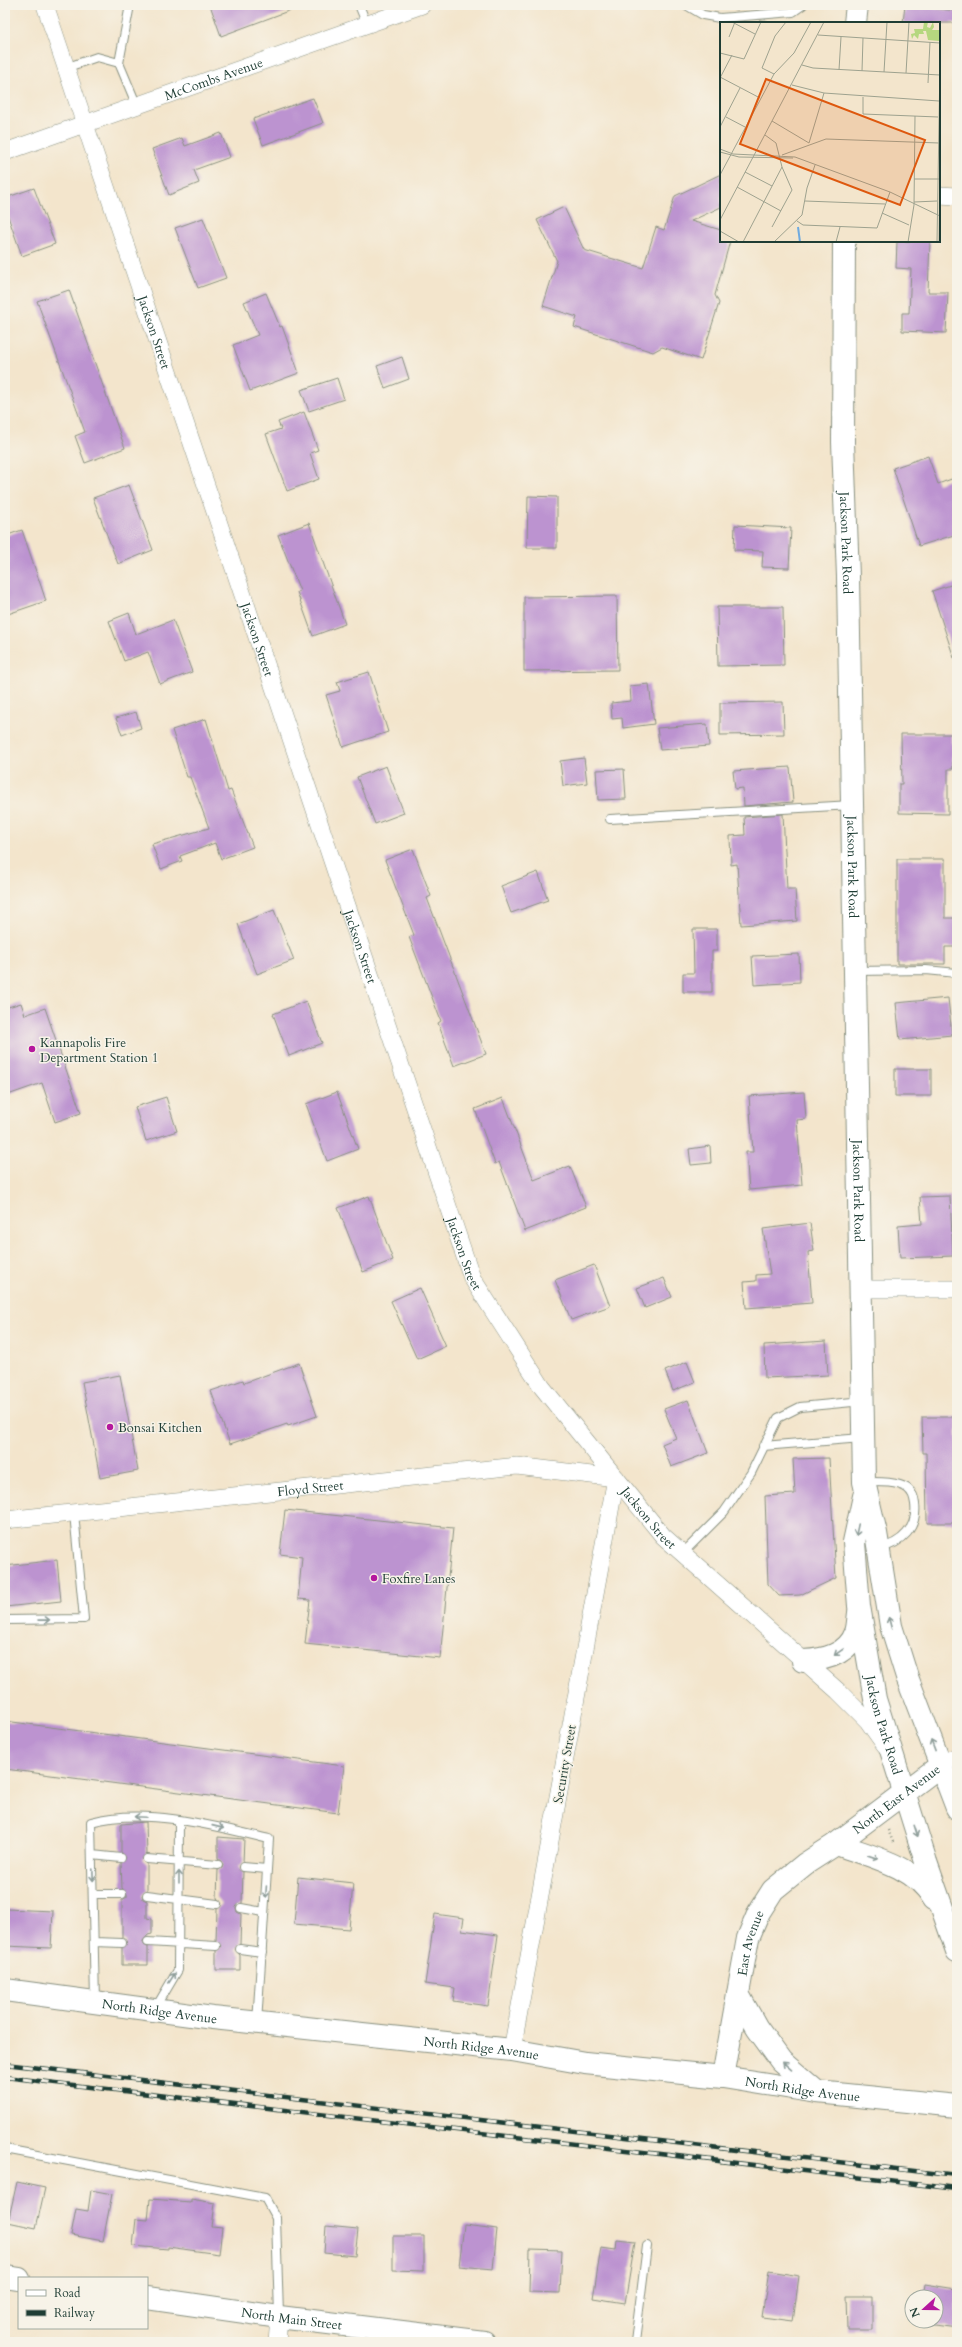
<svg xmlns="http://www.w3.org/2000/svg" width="962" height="2347" viewBox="0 0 962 2347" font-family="Cardo,serif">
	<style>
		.building { fill: #bc93d0 }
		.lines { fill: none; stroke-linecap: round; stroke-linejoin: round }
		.lane-casing { stroke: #899180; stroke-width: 10 }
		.street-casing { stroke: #899180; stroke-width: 18 }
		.secondary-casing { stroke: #899180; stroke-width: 24 }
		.primary-casing { stroke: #899180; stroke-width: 24 }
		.path { stroke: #899180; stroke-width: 2.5; stroke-dasharray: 1 3; stroke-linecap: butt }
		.lane { stroke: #fff; stroke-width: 8 }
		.street { stroke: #fff; stroke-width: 17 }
		.secondary { stroke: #fff; stroke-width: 22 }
		.primary { stroke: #fff; stroke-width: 22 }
		.rail-casing { stroke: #1f3d34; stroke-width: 4.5 }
		.rail { stroke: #f7f3e8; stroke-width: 3; stroke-dasharray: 9; stroke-linecap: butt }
		.oneway { stroke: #8f9e9a }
		.poi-dot { fill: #b5179e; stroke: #f7f3e8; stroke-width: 1.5 }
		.labels { text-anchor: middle; stroke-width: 3; stroke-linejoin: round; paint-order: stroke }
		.street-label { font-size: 13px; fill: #1f3d34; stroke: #f7f3e8 }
		.poi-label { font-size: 13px; fill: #1f3d34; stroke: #f7f3e8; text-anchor: start }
		.inset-river { fill: none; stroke: #6faae0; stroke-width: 2 }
		.inset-road { fill: none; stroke: #9ea28f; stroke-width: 1 }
		.view { fill: #de580e; fill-opacity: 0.15; stroke: #de580e; stroke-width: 2 }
		.inset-edge { fill: none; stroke: #1f3d34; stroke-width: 2 }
	</style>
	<rect width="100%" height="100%" fill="#f7f3e8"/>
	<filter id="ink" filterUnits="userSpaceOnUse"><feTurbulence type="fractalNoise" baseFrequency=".025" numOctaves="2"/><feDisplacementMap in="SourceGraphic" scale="8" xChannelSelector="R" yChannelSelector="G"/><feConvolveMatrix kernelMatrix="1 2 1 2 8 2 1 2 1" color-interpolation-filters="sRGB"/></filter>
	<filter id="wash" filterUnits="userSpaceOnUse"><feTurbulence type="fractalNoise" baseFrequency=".012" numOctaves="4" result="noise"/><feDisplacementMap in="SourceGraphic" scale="16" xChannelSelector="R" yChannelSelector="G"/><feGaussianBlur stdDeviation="0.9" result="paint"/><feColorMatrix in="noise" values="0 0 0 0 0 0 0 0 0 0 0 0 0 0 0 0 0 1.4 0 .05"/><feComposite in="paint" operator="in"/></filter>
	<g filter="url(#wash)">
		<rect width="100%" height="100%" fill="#f3e5cc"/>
		<g id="blocks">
			<path class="building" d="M 210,5 L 299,5 L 299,7 L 221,36 Z
				M 905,5 L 957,11 L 957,23 L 903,23 Z
				M 313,98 L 323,123 L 263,145 L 253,119 Z
				M 221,133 L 230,157 L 194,170 L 199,183 L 169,195 L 152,149 L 182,138 L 185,146 Z
				M 721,174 L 721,207 L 691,221 L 721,230 L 721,241 L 730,241 L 715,295 L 719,303 L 701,360 L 662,347 L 653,352 L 574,327 L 577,317 L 543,306 L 557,261 L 537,220 L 564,207 L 584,250 L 643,268 L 656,227 L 664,230 L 675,196 Z
				M 34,188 L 55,244 L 22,256 L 5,208 L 5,198 Z
				M 203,218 L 226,278 L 198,288 L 175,228 Z
				M 897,241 L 930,241 L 928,292 L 948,292 L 946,333 L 902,331 L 902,313 L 909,313 L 911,269 L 896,268 Z
				M 69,290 L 125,448 L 85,463 L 75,436 L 85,432 L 37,301 Z
				M 266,293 L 280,327 L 282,326 L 299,373 L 250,391 L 233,345 L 258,335 L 244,302 Z
				M 402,357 L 409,379 L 385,388 L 377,366 Z
				M 337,378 L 344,399 L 309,411 L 301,390 Z
				M 304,412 L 318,450 L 310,453 L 319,479 L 287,491 L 266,434 L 281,429 L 278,422 Z
				M 928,456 L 938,484 L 957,477 L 957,534 L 919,546 L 893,468 Z
				M 129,485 L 153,550 L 118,564 L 93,498 Z
				M 528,496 L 557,497 L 557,548 L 527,548 Z
				M 309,523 L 345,624 L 313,636 L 297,592 L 300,591 L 278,535 Z
				M 735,525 L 791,528 L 789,568 L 762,567 L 763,551 L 734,550 Z
				M 22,530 L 46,601 L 5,615 L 5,536 Z
				M 957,583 L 957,657 L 954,658 L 932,591 Z
				M 617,596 L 618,670 L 524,671 L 524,597 Z
				M 717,607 L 783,607 L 784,665 L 718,666 Z
				M 129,613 L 136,634 L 173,620 L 192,672 L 160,684 L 148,652 L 124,661 L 109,621 Z
				M 369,672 L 388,732 L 343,747 L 326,695 L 340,691 L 337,682 Z
				M 649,684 L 654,724 L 623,728 L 622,718 L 612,719 L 611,703 L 631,701 L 630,686 Z
				M 783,702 L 784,734 L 720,735 L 720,703 Z
				M 136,712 L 141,728 L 122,735 L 116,718 Z
				M 206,719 L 228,791 L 231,790 L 253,847 L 221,859 L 215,843 L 180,856 L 182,861 L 161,869 L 152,844 L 209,828 L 190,777 L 187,777 L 172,730 Z
				M 707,724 L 709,746 L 660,750 L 657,728 Z
				M 901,734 L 952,734 L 953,769 L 948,769 L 948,814 L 899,813 L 899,784 L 902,784 Z
				M 584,758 L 587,783 L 563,786 L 560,761 Z
				M 386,766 L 404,813 L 375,824 L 357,777 Z
				M 790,767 L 793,802 L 744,806 L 743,788 L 735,789 L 733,771 Z
				M 624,769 L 626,799 L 598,800 L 596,770 Z
				M 783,814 L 787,889 L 795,889 L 797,921 L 741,925 L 737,864 L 731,865 L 730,836 L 745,835 L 744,817 Z
				M 413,849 L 431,896 L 427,898 L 486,1054 L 454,1066 L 438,1023 L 441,1021 L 409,937 L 414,935 L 385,860 Z
				M 897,859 L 945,859 L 945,918 L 957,918 L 957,947 L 945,947 L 945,964 L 897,964 Z
				M 538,872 L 548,900 L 511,913 L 501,886 Z
				M 274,910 L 294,960 L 257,974 L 238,924 Z
				M 693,929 L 717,929 L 717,951 L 712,951 L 712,992 L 683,992 L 683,973 L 694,973 Z
				M 799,954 L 800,982 L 754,985 L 752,956 Z
				M 948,998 L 952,1035 L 900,1040 L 896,1003 Z
				M 306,1001 L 322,1043 L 289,1056 L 273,1014 Z
				M 21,1003 L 25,1015 L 45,1008 L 81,1113 L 55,1122 L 42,1083 L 5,1096 L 5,1008 Z
				M 895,1069 L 931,1069 L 931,1096 L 895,1096 Z
				M 337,1092 L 358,1149 L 327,1161 L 306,1104 Z
				M 804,1092 L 806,1119 L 797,1120 L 802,1185 L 749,1190 L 746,1152 L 753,1152 L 749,1096 Z
				M 166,1097 L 177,1131 L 146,1141 L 135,1107 Z
				M 503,1098 L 534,1180 L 570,1166 L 586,1207 L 525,1231 L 499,1162 L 495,1164 L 475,1109 Z
				M 710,1146 L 711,1163 L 691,1165 L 689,1149 Z
				M 369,1196 L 393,1260 L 363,1272 L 338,1208 Z
				M 950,1196 L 953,1256 L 900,1258 L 898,1226 L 922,1224 L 920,1197 Z
				M 810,1223 L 814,1251 L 808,1252 L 812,1303 L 746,1308 L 744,1282 L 756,1281 L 756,1275 L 770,1274 L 763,1229 Z
				M 594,1265 L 610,1306 L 571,1320 L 555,1280 Z
				M 664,1278 L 672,1297 L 645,1308 L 637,1288 Z
				M 420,1288 L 446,1346 L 417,1359 L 391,1301 Z
				M 826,1341 L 828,1375 L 765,1378 L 764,1345 Z
				M 687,1362 L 695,1382 L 673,1391 L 665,1371 Z
				M 299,1363 L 317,1416 L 288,1426 L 287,1424 L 230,1444 L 211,1391 L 243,1380 L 244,1383 Z
				M 120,1375 L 138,1471 L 100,1478 L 82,1382 Z
				M 688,1400 L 708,1453 L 671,1467 L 662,1444 L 676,1438 L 664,1409 Z
				M 922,1417 L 957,1417 L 957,1523 L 927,1523 L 926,1453 L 923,1453 Z
				M 829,1458 L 836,1578 L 800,1595 L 779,1596 L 768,1584 L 765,1496 L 795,1494 L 793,1459 Z
				M 285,1510 L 453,1528 L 440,1658 L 305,1644 L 310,1600 L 298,1599 L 302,1557 L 280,1554 Z
				M 57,1560 L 61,1601 L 5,1607 L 5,1566 Z
				M 5,1721 L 344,1766 L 338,1813 L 5,1769 Z
				M 146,1822 L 147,1854 L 142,1859 L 147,1864 L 147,1890 L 142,1895 L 143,1899 L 147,1901 L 147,1918 L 152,1919 L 152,1934 L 148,1935 L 143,1941 L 143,1945 L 148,1947 L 148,1965 L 122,1965 L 122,1948 L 127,1943 L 122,1938 L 122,1900 L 127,1897 L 127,1894 L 122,1888 L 121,1863 L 126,1858 L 121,1852 L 121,1824 Z
				M 218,1837 L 244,1839 L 243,1862 L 238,1867 L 243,1872 L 242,1903 L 236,1907 L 237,1912 L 241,1914 L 240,1944 L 235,1949 L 240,1955 L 240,1970 L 216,1970 L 216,1951 L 221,1946 L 216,1941 L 217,1909 L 222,1904 L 217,1898 L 218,1870 L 222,1868 L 223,1865 L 221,1861 L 218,1859 Z
				M 298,1877 L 353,1883 L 349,1929 L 294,1924 Z
				M 5,1909 L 53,1911 L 51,1948 L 5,1946 Z
				M 435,1914 L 464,1918 L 462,1930 L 498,1935 L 488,2006 L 453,2001 L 455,1988 L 425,1984 Z
				M 17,2182 L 45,2188 L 36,2228 L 8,2222 Z
				M 91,2190 L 112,2194 L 103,2241 L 71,2235 L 76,2209 L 88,2211 Z
				M 150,2199 L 191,2202 L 191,2199 L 215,2203 L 212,2227 L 222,2228 L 219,2254 L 168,2247 L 168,2249 L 133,2246 L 136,2219 L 148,2220 Z
				M 464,2225 L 497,2229 L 493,2269 L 459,2266 Z
				M 326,2226 L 358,2229 L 355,2256 L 324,2253 Z
				M 393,2236 L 424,2236 L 424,2271 L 393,2270 Z
				M 617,2240 L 635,2242 L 625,2303 L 593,2298 L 601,2248 L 616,2250 Z
				M 530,2249 L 562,2250 L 560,2293 L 529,2292 Z
				M 769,2271 L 799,2276 L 793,2321 L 762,2317 Z
				M 925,2284 L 957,2289 L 957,2329 L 920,2324 L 920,2321 L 936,2321 L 936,2297 L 923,2297 Z
				M 847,2296 L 872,2296 L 872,2330 L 848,2330 Z"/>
		</g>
	</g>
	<g filter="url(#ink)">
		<use href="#blocks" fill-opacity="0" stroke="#899180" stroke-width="1"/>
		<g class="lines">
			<g class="lane-casing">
				<path id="lane" d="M 359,5 L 367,25
					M 686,5 L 703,15 L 720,18 L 793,12 L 803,5
					M 119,63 L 130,5
					M 65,68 L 97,57 L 119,63 L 137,106
					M 610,819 L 852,805
					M 856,971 L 926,970 L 957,973
					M 763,1446 L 862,1438
					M 864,1482 C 877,1482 896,1481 907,1488 C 913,1493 914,1497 915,1504 C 918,1527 902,1544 879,1548
					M 682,1554 L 724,1512 L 751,1473 L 778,1418 L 800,1407 L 863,1401
					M 5,1620 L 84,1619 L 74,1513
					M 92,1855 L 121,1858
					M 147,1859 L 218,1865
					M 243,1867 L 267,1869
					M 93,1894 L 122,1894
					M 147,1895 L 217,1904
					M 241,1908 L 264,1912
					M 95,1942 L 122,1943
					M 148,1942 L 216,1946
					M 240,1949 L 262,1952
					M 95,2001 L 91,1822 C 146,1807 215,1826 269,1839 L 257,2023
					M 155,2009 L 178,1970 L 179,1821
					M 5,2149 L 265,2198 L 276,2218 L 279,2315
					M 635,2342 L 647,2246"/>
			</g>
			<g class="street-casing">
				<g id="street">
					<path id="s1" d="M 45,5 L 472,1278 L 542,1387 L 663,1536 L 838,1691 L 868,1721 L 885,1745"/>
					<path id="s2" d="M 5,152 L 422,5"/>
					<path d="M 939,195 L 957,196"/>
					<path d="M 861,1289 L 957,1289"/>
					<path id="s3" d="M 5,1520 L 517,1466 L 616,1478 L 512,2050"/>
					<path d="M 941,1765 L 957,1756"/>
					<path d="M 277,2342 L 279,2317"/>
				</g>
			</g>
			<g class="secondary-casing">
				<g id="secondary">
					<path d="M 855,23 L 857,5"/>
					<path id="s4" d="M 844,241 L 843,442 L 848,577 L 864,1482 L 876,1533 L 891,1626 L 907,1677 L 957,1808"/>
					<path id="s5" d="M 864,1496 L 854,1542 L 859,1606 L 875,1699 L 926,1862 L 957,1951"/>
					<path d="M 803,1661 C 824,1660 848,1655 856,1632 C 858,1627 858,1619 859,1613"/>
					<path d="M 836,1844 C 870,1856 916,1866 934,1899"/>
					<path id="s6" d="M 5,1990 L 213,2018 L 512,2050 L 585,2063 L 723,2077 L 817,2092 L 957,2106"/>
					<path d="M 738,1994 L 757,2028 L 781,2061 L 817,2092"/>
					<path id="s7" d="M 723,2077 L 748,1938 L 759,1912 L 773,1890 L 805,1864 L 836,1844 L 941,1765"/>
				</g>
			</g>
			<g class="primary-casing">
				<g id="primary">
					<path d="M 5,2277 L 19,2279"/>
					<path id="s8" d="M 147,2298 L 279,2317 L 484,2342"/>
				</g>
			</g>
			<path class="path" d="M 888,1830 L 893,1842"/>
			<use href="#lane" class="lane"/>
			<use href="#street" class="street"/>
			<use href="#secondary" class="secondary"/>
			<use href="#primary" class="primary"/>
			<g class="rail-casing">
				<path id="rail" d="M 5,2064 L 957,2176
					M 5,2077 L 957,2189"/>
			</g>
			<use href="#rail" class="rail"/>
		</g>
		<defs><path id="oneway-shaft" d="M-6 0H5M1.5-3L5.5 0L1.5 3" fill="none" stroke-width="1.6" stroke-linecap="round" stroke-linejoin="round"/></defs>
		<g class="oneway">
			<use href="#oneway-shaft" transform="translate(857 1530) rotate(102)"/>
			<use href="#oneway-shaft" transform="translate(44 1620) rotate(-1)"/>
			<use href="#oneway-shaft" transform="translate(890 1623) rotate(-105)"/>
			<use href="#oneway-shaft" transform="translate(839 1652) rotate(145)"/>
			<use href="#oneway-shaft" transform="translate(933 1745) rotate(-111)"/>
			<use href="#oneway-shaft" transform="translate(140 1817) rotate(-177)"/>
			<use href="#oneway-shaft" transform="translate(218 1827) rotate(13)"/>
			<use href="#oneway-shaft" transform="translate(916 1831) rotate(72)"/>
			<use href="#oneway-shaft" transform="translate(873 1857) rotate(19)"/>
			<use href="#oneway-shaft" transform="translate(93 1875) rotate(88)"/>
			<use href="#oneway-shaft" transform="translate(179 1877) rotate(-90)"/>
			<use href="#oneway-shaft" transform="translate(266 1892) rotate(94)"/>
			<use href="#oneway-shaft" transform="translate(172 1978) rotate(-57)"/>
			<use href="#oneway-shaft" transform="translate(787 2066) rotate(-139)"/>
		</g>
	</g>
	<g class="poi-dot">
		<circle cx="32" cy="1049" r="4"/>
		<circle cx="110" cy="1427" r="4"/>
		<circle cx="374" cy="1578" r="4"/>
	</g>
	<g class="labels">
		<g class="street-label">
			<text dy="5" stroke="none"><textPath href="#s2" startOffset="221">McCombs Avenue</textPath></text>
			<text dy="5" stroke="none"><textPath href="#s1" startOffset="345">Jackson Street</textPath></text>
			<text dy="5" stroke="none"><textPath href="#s4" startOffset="302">Jackson Park Road</textPath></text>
			<text dy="5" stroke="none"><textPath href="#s1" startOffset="669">Jackson Street</textPath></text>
			<text dy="5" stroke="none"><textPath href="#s4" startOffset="626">Jackson Park Road</textPath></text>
			<text dy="5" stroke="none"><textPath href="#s1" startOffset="993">Jackson Street</textPath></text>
			<text dy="5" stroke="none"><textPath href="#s4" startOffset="950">Jackson Park Road</textPath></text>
			<text dy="5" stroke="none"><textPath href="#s1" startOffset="1317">Jackson Street</textPath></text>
			<text dy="5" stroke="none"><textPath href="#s3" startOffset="307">Floyd Street</textPath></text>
			<text dy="5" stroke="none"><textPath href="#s1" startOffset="1641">Jackson Street</textPath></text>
			<text dy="5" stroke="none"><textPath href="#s5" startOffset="233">Jackson Park Road</textPath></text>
			<text transform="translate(564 1764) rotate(-80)" y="5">Security Street</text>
			<text dy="5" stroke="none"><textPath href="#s7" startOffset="349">North East Avenue</textPath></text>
			<text dy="5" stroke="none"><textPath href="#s7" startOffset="137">East Avenue</textPath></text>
			<text dy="5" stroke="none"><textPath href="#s6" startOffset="156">North Ridge Avenue</textPath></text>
			<text dy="5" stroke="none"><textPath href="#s6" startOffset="480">North Ridge Avenue</textPath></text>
			<text dy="5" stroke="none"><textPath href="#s6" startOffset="804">North Ridge Avenue</textPath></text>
			<text dy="5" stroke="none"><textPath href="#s8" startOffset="146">North Main Street</textPath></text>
		</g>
		<g class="poi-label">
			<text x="40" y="1047">Kannapolis Fire<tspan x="40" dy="15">Department Station 1</tspan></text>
			<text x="118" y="1432">Bonsai Kitchen</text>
			<text x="382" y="1583">Foxfire Lanes</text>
		</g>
	</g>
	<g transform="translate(720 22)">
		<rect width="220" height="220" fill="#f3e5cc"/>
		<path d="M 204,0 L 208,0 L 207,5 L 210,6 L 213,0 L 214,5 L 212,8 L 220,8 L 219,19 L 208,18 L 206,9 L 203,9 L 204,12 L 199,12 L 198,17 L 194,13 L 192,17 L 191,12 L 195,11 L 194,7 L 203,7 Z" fill="#b5d77f"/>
		<path class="inset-river" d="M 78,205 L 80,220"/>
		<path class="inset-road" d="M 12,0 L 35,12M 98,13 L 220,21M 9,15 L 15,0M 0,31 L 24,37 L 41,0M 82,43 L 93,46 L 220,53M 119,48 L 121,15M 142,49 L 143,16M 164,50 L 167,0M 186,51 L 189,0M 54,52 L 42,46 L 55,14 L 66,0M 0,55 L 40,76M 0,56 L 12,33M 208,61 L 210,20M 72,63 L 104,71 L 219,79M 143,75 L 143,92 L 218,95M 6,95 L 25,105M 52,99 L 89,121 L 104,71M 0,105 L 20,66M 0,127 L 13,132 L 75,135 L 170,170 L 220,194M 0,130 L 19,135 L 73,136M 62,133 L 106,117 L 219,121M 25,150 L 52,164M 0,153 L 54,52 L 74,31 L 91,0M 194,157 L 219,157M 17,165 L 61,189M 85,179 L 165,182M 194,180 L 217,179M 162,191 L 189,203M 0,198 L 104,0M 77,199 L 83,203 L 157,206 L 170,170M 52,205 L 72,168 L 62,145M 0,209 L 19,220M 23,220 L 62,145 L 56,121 L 45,113M 54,220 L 82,193 L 87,166 L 95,143M 116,220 L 120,205M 188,220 L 194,183 L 195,94M 217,220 L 220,41M 219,220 L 220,116"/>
		<path class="view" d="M 46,57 L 205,118 L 180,183 L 20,122 Z"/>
		<rect width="220" height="220" class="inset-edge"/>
	</g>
	<rect width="962" height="2347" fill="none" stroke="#f7f3e8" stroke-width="20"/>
	<rect x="18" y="2277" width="130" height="52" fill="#f7f3e8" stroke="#a1aaa0"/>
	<rect x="26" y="2290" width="20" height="6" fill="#ffffff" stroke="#a1aaa0"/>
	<text x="54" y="2297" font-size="12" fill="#1f3d34">Road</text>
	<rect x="26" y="2310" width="20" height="6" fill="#1f3d34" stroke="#a1aaa0"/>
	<text x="54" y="2317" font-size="12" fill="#1f3d34">Railway</text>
	<g transform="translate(924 2309) rotate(249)"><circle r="19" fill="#f7f3e8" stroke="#a1aaa0"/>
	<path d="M0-3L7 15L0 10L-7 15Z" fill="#b5179e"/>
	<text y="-6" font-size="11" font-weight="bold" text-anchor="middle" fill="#1f3d34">N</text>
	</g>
</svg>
